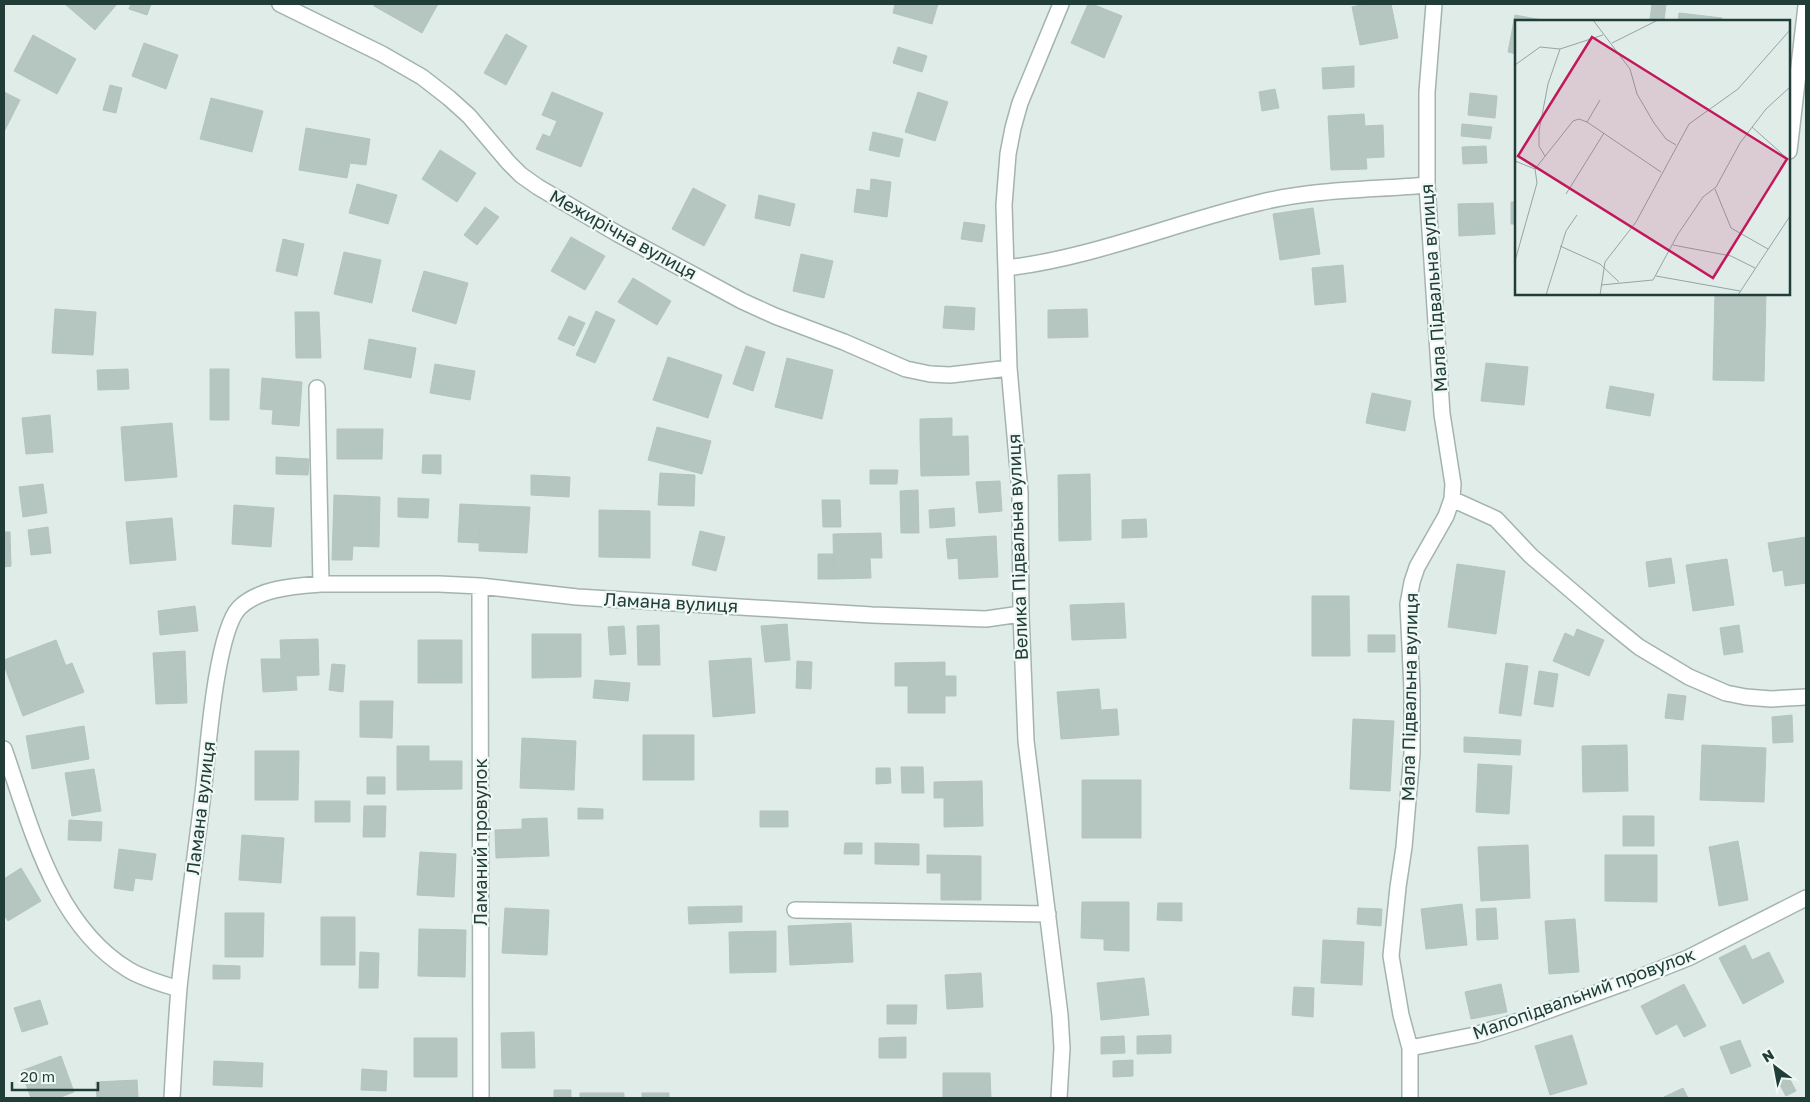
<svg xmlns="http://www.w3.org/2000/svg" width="1810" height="1102" viewBox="0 0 1810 1102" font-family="'Golos Text',sans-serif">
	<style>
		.building { fill: #b5c6c1; stroke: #b2c5c0 }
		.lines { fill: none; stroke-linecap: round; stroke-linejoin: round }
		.minor-casing { stroke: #a3b4b0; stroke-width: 18 }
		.minor { stroke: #fff; stroke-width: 15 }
		.labels { text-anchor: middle; stroke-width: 4.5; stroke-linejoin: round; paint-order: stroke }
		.street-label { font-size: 18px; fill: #203d38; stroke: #f0f8f5 }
		.inset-road { fill: none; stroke: #93a6a2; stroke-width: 1 }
		.view { fill: #c2185b; fill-opacity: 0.15; stroke: #c2185b; stroke-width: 2.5 }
		.inset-edge { fill: none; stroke: #203d38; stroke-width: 2.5 }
	</style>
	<rect width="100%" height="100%" fill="#e0ece8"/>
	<path class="building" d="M 67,4 L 117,4 L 95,30 L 66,5 Z
		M 131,4 L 151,4 L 147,15 L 129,9 Z
		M 375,4 L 438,4 L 422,33 L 374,6 Z
		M 895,4 L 938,4 L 932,24 L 893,13 Z
		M 1088,4 L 1092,4 L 1122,16 L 1104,58 L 1071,43 Z
		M 1365,4 L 1391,4 L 1398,38 L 1360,45 L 1352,7 Z
		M 1652,4 L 1666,4 L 1664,21 L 1650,19 Z
		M 1679,13 L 1722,18 L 1722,21 L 1678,21 Z
		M 1515,15 L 1547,21 L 1516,21 L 1516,54 L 1508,52 Z
		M 506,34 L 527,46 L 506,85 L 484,73 Z
		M 33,35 L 76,59 L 57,94 L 14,71 Z
		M 144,43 L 178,55 L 166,89 L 132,76 Z
		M 898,47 L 927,56 L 922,72 L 893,63 Z
		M 1354,66 L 1354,87 L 1323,89 L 1322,68 Z
		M 110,85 L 122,88 L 116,113 L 103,110 Z
		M 1275,89 L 1279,108 L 1262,111 L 1259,92 Z
		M 4,92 L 20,100 L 4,132 Z
		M 552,92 L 603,113 L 581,167 L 536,149 L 543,134 L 550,137 L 557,121 L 542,115 Z
		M 918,92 L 948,102 L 935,141 L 905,132 Z
		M 1470,93 L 1497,96 L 1495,118 L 1468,115 Z
		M 211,98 L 263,111 L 252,152 L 200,139 Z
		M 1364,114 L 1365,126 L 1383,125 L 1384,157 L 1366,158 L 1367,169 L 1331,170 L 1328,116 Z
		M 1462,124 L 1492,127 L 1490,139 L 1461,136 Z
		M 306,128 L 370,139 L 366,165 L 350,163 L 347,178 L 299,170 Z
		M 873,132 L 903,139 L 899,157 L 869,150 Z
		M 1486,146 L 1487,163 L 1463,164 L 1462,147 Z
		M 440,150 L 476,173 L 457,202 L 422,179 Z
		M 871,179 L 891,182 L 887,217 L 854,212 L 857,189 L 870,191 Z
		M 357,184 L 397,195 L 388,224 L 349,213 Z
		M 693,188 L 726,205 L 704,246 L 672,229 Z
		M 759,195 L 795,204 L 790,226 L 755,218 Z
		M 1511,202 L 1516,202 L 1516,224 L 1511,224 Z
		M 1493,203 L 1495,234 L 1459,236 L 1458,204 Z
		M 485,207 L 499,217 L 477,245 L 464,235 Z
		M 1313,208 L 1320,254 L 1280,260 L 1273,214 Z
		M 964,222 L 985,225 L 982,242 L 961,239 Z
		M 571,237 L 605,256 L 585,290 L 551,271 Z
		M 283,239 L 304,244 L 297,276 L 276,271 Z
		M 344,252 L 381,260 L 372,303 L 334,294 Z
		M 801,254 L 833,261 L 824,298 L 793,291 Z
		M 1343,265 L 1346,302 L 1315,305 L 1312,268 Z
		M 424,271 L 468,283 L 456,324 L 412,311 Z
		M 633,278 L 671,301 L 657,325 L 618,302 Z
		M 1715,294 L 1766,294 L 1764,381 L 1713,380 Z
		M 945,306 L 975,308 L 974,330 L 943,328 Z
		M 55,309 L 96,312 L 93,355 L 52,353 Z
		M 1087,309 L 1088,337 L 1048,338 L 1048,310 Z
		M 596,311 L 615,320 L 595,363 L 576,355 Z
		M 295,312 L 319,312 L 321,358 L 296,358 Z
		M 569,316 L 585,323 L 574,346 L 558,339 Z
		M 369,339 L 416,348 L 411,378 L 364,369 Z
		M 746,346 L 765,352 L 753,391 L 733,384 Z
		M 668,357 L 722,375 L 708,418 L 653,400 Z
		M 787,358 L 833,370 L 822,419 L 775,407 Z
		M 1486,363 L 1528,367 L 1524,405 L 1481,401 Z
		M 435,364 L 475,371 L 470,400 L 430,393 Z
		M 128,369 L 129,389 L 98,390 L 97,370 Z
		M 210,369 L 229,369 L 229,420 L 210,420 Z
		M 262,378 L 302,382 L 299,426 L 272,424 L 273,410 L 260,409 Z
		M 1610,386 L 1654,394 L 1650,416 L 1606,408 Z
		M 1372,393 L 1411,401 L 1405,431 L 1366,423 Z
		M 50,415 L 53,452 L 26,454 L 22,418 Z
		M 952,418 L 952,437 L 920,437 L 920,419 Z
		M 172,423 L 177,477 L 125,481 L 121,427 Z
		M 657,427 L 711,441 L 702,474 L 648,460 Z
		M 337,429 L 383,429 L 382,459 L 337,459 Z
		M 968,436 L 969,475 L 921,476 L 920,437 Z
		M 423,455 L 441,455 L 441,474 L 422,473 Z
		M 276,457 L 309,459 L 308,475 L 276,474 Z
		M 870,470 L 898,470 L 897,484 L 870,484 Z
		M 660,473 L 695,475 L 694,506 L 658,505 Z
		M 1090,474 L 1091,540 L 1059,541 L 1058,475 Z
		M 531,475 L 570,477 L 569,497 L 531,495 Z
		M 1000,481 L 1002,511 L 979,513 L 976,482 Z
		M 43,484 L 47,513 L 23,517 L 19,487 Z
		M 918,490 L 919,533 L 901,533 L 900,491 Z
		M 334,495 L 380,497 L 379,547 L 353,546 L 352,560 L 332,560 Z
		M 398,498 L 429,499 L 428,518 L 398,517 Z
		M 822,500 L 840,500 L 841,527 L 823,527 Z
		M 460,504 L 480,505 L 479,543 L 458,542 Z
		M 234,505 L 274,508 L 271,547 L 232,544 Z
		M 480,505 L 530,507 L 527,553 L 479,551 Z
		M 954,508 L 955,526 L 930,528 L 929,510 Z
		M 599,510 L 650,511 L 650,558 L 599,557 Z
		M 172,518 L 176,560 L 130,564 L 126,522 Z
		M 1146,519 L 1147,537 L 1122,538 L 1122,520 Z
		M 48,527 L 51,553 L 31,555 L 28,530 Z
		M 700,531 L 725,537 L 716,571 L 692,565 Z
		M 4,532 L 10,532 L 11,566 L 4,567 Z
		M 881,533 L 882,558 L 870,558 L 871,578 L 834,579 L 833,534 Z
		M 996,536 L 998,577 L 959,579 L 958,558 L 948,559 L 946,539 Z
		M 1806,537 L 1806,583 L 1785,586 L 1783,570 L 1773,572 L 1768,543 Z
		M 818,554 L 833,554 L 834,579 L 818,579 Z
		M 1671,558 L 1675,583 L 1649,587 L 1646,562 Z
		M 1727,559 L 1734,605 L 1693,611 L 1686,565 Z
		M 1457,564 L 1505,571 L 1496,634 L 1448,627 Z
		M 1312,596 L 1349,596 L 1350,656 L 1312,656 Z
		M 1124,603 L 1126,638 L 1072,640 L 1070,605 Z
		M 195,606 L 198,631 L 160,635 L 158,611 Z
		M 787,624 L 790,660 L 765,662 L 761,626 Z
		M 659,625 L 660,665 L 638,665 L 637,626 Z
		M 1739,625 L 1743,652 L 1724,655 L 1720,628 Z
		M 624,626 L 626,654 L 610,655 L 608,627 Z
		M 1577,629 L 1604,640 L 1589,676 L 1553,661 L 1565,633 L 1574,637 Z
		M 532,634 L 581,634 L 581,677 L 532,678 Z
		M 1368,635 L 1395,635 L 1395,652 L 1368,652 Z
		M 318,639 L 319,675 L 296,676 L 297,690 L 263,692 L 261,659 L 281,659 L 280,640 Z
		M 56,640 L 66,666 L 12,687 L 4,665 L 4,660 Z
		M 418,640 L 462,640 L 462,683 L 418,683 Z
		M 185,651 L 187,703 L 156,704 L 153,653 Z
		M 751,658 L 755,713 L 713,717 L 709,661 Z
		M 797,661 L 812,662 L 811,689 L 796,688 Z
		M 945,662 L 945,676 L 956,676 L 956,696 L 945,696 L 945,713 L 908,713 L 908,686 L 895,686 L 895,663 Z
		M 72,663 L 84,692 L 23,716 L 12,687 Z
		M 1506,663 L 1528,666 L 1521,716 L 1499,713 Z
		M 332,664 L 345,665 L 343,692 L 329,690 Z
		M 1539,671 L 1558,674 L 1553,707 L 1534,704 Z
		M 595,680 L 630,683 L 628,701 L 593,698 Z
		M 1099,689 L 1101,710 L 1117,709 L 1119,735 L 1061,739 L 1057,692 Z
		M 1668,694 L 1686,696 L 1683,720 L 1665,718 Z
		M 360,701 L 393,701 L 392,738 L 360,737 Z
		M 1792,715 L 1793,742 L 1773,743 L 1772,717 Z
		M 1353,719 L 1394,721 L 1390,791 L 1350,789 Z
		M 84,726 L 89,759 L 32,769 L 26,736 Z
		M 643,735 L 694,735 L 694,780 L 643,780 Z
		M 1464,737 L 1521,740 L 1520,755 L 1464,752 Z
		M 522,738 L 576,741 L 574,790 L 520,788 Z
		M 1627,745 L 1628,791 L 1583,792 L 1582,746 Z
		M 1702,745 L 1766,748 L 1764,802 L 1700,800 Z
		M 397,746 L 429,746 L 429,761 L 462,761 L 462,789 L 397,790 Z
		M 255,751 L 299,751 L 298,800 L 255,800 Z
		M 1478,764 L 1512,766 L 1509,814 L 1476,812 Z
		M 901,767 L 923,767 L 924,793 L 902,793 Z
		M 876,768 L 890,768 L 891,783 L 876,784 Z
		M 94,769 L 101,811 L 72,816 L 65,773 Z
		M 367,777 L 385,777 L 385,794 L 367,794 Z
		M 1082,780 L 1141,780 L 1141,838 L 1082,838 Z
		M 982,781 L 983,826 L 944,827 L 944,798 L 934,798 L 934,782 Z
		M 315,801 L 350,801 L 350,822 L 315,822 Z
		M 364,806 L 386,806 L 385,837 L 363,837 Z
		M 578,808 L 603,809 L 603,819 L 578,819 Z
		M 760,811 L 788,811 L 788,827 L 760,827 Z
		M 1623,816 L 1654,816 L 1654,846 L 1623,846 Z
		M 547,818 L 549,856 L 496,858 L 495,830 L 522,829 L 522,819 Z
		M 69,820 L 102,822 L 101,841 L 68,840 Z
		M 242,835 L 284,838 L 281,883 L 239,880 Z
		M 1738,841 L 1748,900 L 1719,906 L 1709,847 Z
		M 845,843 L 862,843 L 862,854 L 844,854 Z
		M 875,843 L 919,844 L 919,865 L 875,864 Z
		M 1528,845 L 1530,898 L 1481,901 L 1478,847 Z
		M 119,849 L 156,854 L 152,880 L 135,878 L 133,891 L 114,888 Z
		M 420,852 L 456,854 L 454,897 L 417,895 Z
		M 927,855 L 981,856 L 981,900 L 941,900 L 941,873 L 927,873 Z
		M 1605,855 L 1657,855 L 1657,902 L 1605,901 Z
		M 21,868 L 41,901 L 8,921 L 4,915 L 4,879 Z
		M 1082,902 L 1129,902 L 1129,951 L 1104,950 L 1104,939 L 1081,938 Z
		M 1158,903 L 1182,903 L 1182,921 L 1157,920 Z
		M 1462,904 L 1467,945 L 1426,949 L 1421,909 Z
		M 742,906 L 742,922 L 689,924 L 688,907 Z
		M 505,908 L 549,910 L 547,955 L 502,953 Z
		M 1358,908 L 1382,909 L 1381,926 L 1357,924 Z
		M 1496,908 L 1498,939 L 1477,940 L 1476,909 Z
		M 225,913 L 264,913 L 263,957 L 225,957 Z
		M 321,917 L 355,917 L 355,965 L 321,965 Z
		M 1575,919 L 1579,972 L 1549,974 L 1545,921 Z
		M 851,923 L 853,962 L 790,965 L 788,926 Z
		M 419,929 L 466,930 L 465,977 L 418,976 Z
		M 776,931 L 776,972 L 730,973 L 729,932 Z
		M 1323,940 L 1364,942 L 1362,985 L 1321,983 Z
		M 1745,945 L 1752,960 L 1769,952 L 1784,982 L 1743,1004 L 1719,958 Z
		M 360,952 L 379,953 L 378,988 L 359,988 Z
		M 213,965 L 240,966 L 240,979 L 213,979 Z
		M 981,973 L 983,1007 L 947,1009 L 945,975 Z
		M 1144,978 L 1149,1015 L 1101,1020 L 1097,983 Z
		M 1501,984 L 1507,1012 L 1471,1019 L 1465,992 Z
		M 1684,984 L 1706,1026 L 1684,1037 L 1677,1024 L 1656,1035 L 1641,1006 Z
		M 1294,987 L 1314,988 L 1313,1017 L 1292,1015 Z
		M 40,1000 L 48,1024 L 22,1032 L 14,1008 Z
		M 887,1005 L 917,1005 L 916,1024 L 887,1024 Z
		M 534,1032 L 535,1068 L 502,1068 L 501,1033 Z
		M 1171,1035 L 1171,1053 L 1137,1054 L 1137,1036 Z
		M 1572,1035 L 1587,1084 L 1550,1095 L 1535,1046 Z
		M 1124,1036 L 1125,1053 L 1101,1054 L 1101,1037 Z
		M 906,1037 L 906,1058 L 879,1058 L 879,1038 Z
		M 414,1038 L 457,1038 L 457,1077 L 414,1077 Z
		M 1740,1040 L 1751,1066 L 1731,1074 L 1720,1047 Z
		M 61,1056 L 74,1092 L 58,1098 L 31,1098 L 21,1071 Z
		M 1133,1060 L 1133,1076 L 1113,1077 L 1113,1061 Z
		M 214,1061 L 263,1063 L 262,1087 L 213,1085 Z
		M 362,1069 L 387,1071 L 386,1091 L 361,1090 Z
		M 1786,1072 L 1796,1091 L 1786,1096 L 1776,1078 Z
		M 943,1073 L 990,1073 L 991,1098 L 943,1098 Z
		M 137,1080 L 138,1098 L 97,1098 L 96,1082 Z
		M 1683,1088 L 1688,1098 L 1662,1098 Z
		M 554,1090 L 571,1090 L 571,1098 L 554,1098 Z
		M 580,1093 L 624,1093 L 624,1098 L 580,1098 Z
		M 642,1093 L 669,1093 L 669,1098 L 642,1098 Z"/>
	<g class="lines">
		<g class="minor-casing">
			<path id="minor" d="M 280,4 L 382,54 L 422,77 L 449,98 L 469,116 L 508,162 L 521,175 L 538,187 L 618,234 L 742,301 L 775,316 L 844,342 L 906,369 L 930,374 L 950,375 L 1009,368
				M 1789,151 L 1806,6
				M 1006,268 C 1092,258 1174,223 1258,203 C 1313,189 1371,190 1427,185
				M 317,388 L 321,584 L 439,584 L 480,586 L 577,597 L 872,615 L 986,619 L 1021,614
				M 1452,499 L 1496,519 L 1531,556 L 1608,622 L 1639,647 L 1689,677 L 1726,693 L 1746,697 L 1771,699 L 1806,697
				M 480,586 L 481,1098
				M 4,749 C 31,826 54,925 129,970 C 144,979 163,984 179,989
				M 795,910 L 1048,914
				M 1410,1048 L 1475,1035 L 1522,1020 L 1635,979 L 1688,958 L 1806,898
				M 172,1098 C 174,1062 176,1025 179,988 C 186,921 196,853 204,785 C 208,748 216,633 239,608 C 259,588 295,586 321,584
				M 1059,1098 L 1062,1048 L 1060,1015 L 1026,741 L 1021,614 L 1020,492 L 1009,368 L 1004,205 L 1008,154 L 1013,128 L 1020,103 L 1061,4
				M 1410,1098 L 1410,1048 L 1401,1015 L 1391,956 L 1398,887 L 1404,847 L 1412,753 L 1412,690 L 1408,604 L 1412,582 L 1417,567 L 1446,516 L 1452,499 L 1453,484 L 1442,414 L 1427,185 L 1427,92 L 1434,4"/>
		</g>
		<use href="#minor" class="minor"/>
	</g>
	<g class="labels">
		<g class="street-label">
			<text transform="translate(623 235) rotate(29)" y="6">Межирічна вулиця</text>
			<text transform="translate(1434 288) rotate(-94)" y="6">Мала Підвальна вулиця</text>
			<text transform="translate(1018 547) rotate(-92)" y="6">Велика Підвальна вулиця</text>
			<text transform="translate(671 603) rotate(3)" y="6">Ламана вулиця</text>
			<text transform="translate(1410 697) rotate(-89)" y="6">Мала Підвальна вулиця</text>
			<text transform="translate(201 808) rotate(-83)" y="6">Ламана вулиця</text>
			<text transform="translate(481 842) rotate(-90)" y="6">Ламаний провулок</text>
			<text transform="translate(1584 994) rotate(-20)" y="6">Малопідвальний провулок</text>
		</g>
	</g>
	<g transform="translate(1515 20)">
		<rect width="275" height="275" fill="#e0ece8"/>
		<path class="inset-road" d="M 78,0 L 115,49 L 122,74 L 139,103 L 151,119 L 161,125M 97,23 L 143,0M 0,45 L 25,27 L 45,29 L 88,15M 85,80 L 72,102 L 146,152M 237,107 L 275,141M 30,136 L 24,126 L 24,111 L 33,64 L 45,29M 0,141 L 20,149 L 58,101 L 64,99 L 72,102M 200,169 L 216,208 L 253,229M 51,174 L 89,113M 158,225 L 216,236 L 240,248M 45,226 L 85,244 L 104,262M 0,241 L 22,163 L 20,149M 141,256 L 225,271M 86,265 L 138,260 L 163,214 L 188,177 L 201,167 L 225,123 L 251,89 L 275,67M 31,275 L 51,211 L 62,195M 85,275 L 90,242 L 121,202 L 174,104 L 223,69 L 275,10M 223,275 L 275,196"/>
		<path class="view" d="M 77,17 L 272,139 L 198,258 L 3,136 Z"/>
		<rect width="275" height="275" class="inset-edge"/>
	</g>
	<rect width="1810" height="1102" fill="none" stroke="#203d38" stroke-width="10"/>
	<g transform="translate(1775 1067) rotate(328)" stroke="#f0f8f5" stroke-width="4" paint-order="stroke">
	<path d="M0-4L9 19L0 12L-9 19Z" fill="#203d38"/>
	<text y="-8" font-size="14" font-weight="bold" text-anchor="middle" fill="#203d38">N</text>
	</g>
	<path d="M12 1082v8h86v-8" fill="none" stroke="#203d38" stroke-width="2.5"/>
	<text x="20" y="1082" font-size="15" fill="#203d38" stroke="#f0f8f5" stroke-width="4" paint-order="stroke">20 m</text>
</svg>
